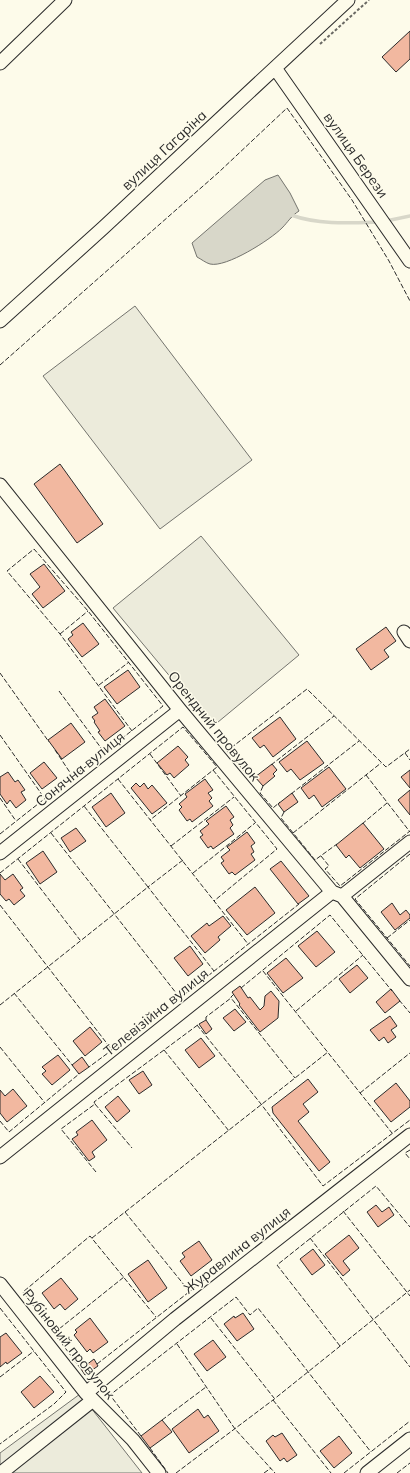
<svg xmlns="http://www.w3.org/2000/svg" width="410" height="1473" viewBox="0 0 410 1473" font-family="Mulish,sans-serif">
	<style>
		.green { fill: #ecebdb; stroke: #74746e }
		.water { fill: #d8d7c9; stroke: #74746e }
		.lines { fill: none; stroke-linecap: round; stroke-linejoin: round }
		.stream { stroke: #d8d7c9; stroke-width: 3.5 }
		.building { fill: #f2b8a0; stroke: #2b2b2b }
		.minor-casing { stroke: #2b2b2b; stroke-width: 15 }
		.path { stroke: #6a6964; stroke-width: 2; stroke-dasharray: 3 2; stroke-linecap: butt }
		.minor { stroke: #fdfbea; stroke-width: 13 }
		.fence { stroke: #2b2b2b; stroke-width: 1; stroke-dasharray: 5 2; stroke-linecap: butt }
		.labels { text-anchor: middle; stroke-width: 3; stroke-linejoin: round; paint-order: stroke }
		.street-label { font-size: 14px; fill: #2b2b2b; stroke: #fdfbea }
	</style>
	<rect width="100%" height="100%" fill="#fdfbea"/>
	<path class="green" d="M 135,306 L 252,460 L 160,529 L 43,376 Z
		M 201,536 L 299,655 L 212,727 L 113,608 Z
		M 80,1394 L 142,1473 L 0,1473 L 0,1453 Z"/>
	<path class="water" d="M 278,175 L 290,193 L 299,211 C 291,216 288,222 282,228 C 270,240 226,268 210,264 C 206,263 201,259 197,257 L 192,243 L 265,180 Z"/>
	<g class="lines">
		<path class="stream" d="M 291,215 C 319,225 350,223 380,222
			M 386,221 L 410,216"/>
	</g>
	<path class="building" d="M 410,31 L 410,59 L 396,72 L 382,57 Z
		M 60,464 L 103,524 L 77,543 L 34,484 Z
		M 44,564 L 65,591 L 43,608 L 32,594 L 40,587 L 30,574 Z
		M 83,623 L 99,644 L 82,657 L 68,639 L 73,635 L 71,632 Z
		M 386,627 L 396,641 L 384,650 L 389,657 L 371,670 L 356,649 Z
		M 128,670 L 140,687 L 117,704 L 104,687 Z
		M 105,699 L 125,726 L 105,741 L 98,732 L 100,731 L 94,722 L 95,721 L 92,717 L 98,713 L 94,707 Z
		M 280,717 L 296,739 L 273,757 L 264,745 L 260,748 L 252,738 Z
		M 71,723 L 85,742 L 62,759 L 48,740 Z
		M 307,741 L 324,763 L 300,780 L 291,769 L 287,772 L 279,762 Z
		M 178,746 L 188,757 L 185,760 L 189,765 L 174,778 L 170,773 L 167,775 L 157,763 Z
		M 44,762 L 57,778 L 42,789 L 30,773 Z
		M 272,764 L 277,770 L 273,774 L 275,776 L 263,786 L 255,777 Z
		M 329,767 L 346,789 L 322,807 L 314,795 L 309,799 L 301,788 Z
		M 410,770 L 410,788 L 401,777 Z
		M 8,772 L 15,782 L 18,780 L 25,790 L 21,792 L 26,800 L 16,808 L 10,800 L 7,804 L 0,794 L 0,777 Z
		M 205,779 L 213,790 L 208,793 L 212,798 L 209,801 L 213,806 L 192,822 L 190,819 L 187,821 L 179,810 L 182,807 L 179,804 L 187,797 L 185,794 Z
		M 136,783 L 140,787 L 144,783 L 148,789 L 152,785 L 167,803 L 152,814 L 131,788 Z
		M 410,790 L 410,815 L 398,800 Z
		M 111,793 L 125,813 L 106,827 L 92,807 Z
		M 292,793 L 298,802 L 284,812 L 278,804 Z
		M 226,806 L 234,817 L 230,820 L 233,825 L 230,828 L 234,834 L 213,849 L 211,846 L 208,848 L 200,837 L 203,835 L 200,831 L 209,824 L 206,821 Z
		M 363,823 L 384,849 L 360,868 L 349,855 L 346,858 L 336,845 Z
		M 76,828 L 86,841 L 70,852 L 61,838 Z
		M 247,832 L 255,843 L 251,846 L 254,852 L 251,854 L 255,860 L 235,875 L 232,872 L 229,874 L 221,863 L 224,861 L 221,857 L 230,850 L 227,847 Z
		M 43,851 L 57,872 L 40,884 L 26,863 Z
		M 281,861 L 309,896 L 298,904 L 270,869 Z
		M 0,874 L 5,880 L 13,874 L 23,888 L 20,890 L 25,896 L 14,905 L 9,899 L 6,901 L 0,894 Z
		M 255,887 L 275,913 L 247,935 L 226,910 Z
		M 392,903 L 400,915 L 406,910 L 410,915 L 410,918 L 395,930 L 381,912 Z
		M 223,916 L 231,926 L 218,937 L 220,940 L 205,953 L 191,936 L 207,923 L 209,926 Z
		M 317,931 L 335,952 L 316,967 L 298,946 Z
		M 190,946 L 203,964 L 188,976 L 174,958 Z
		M 286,958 L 303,978 L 283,993 L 267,973 Z
		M 357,965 L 368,978 L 350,993 L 339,979 Z
		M 240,986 L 248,998 L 250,997 L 260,1010 L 264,1006 L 265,996 L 271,991 L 279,1001 L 278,1018 L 260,1032 L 239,1005 L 240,1004 L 232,992 Z
		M 391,989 L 400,1001 L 385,1013 L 376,1002 Z
		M 235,1009 L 246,1022 L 234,1031 L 223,1018 Z
		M 390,1016 L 397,1026 L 391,1030 L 396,1037 L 388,1043 L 384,1037 L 379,1041 L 370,1030 Z
		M 206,1020 L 212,1029 L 206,1034 L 199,1024 Z
		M 90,1027 L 102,1042 L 85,1056 L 73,1041 Z
		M 201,1038 L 215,1056 L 199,1068 L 185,1050 Z
		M 58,1055 L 70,1070 L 52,1085 L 42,1074 L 46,1071 L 42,1067 Z
		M 82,1057 L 89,1067 L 79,1074 L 72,1065 Z
		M 143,1071 L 152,1085 L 139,1094 L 129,1080 Z
		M 308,1079 L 318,1092 L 303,1104 L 309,1112 L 298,1121 L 330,1162 L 319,1171 L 273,1113 L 272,1107 Z
		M 396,1083 L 410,1101 L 410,1107 L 391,1122 L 374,1101 Z
		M 13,1089 L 27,1106 L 7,1122 L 0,1113 L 0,1090 L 5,1096 Z
		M 118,1096 L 130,1111 L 117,1122 L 105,1107 Z
		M 92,1120 L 107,1140 L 92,1152 L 95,1157 L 89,1161 L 72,1139 L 78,1135 L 76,1132 Z
		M 376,1205 L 382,1212 L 389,1207 L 394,1215 L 378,1227 L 367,1212 Z
		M 349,1235 L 359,1248 L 343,1261 L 350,1270 L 343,1276 L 325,1254 Z
		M 199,1241 L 212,1260 L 191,1276 L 180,1261 L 185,1257 L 182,1253 Z
		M 313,1249 L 325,1265 L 312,1275 L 300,1259 Z
		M 148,1260 L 167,1288 L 148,1302 L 128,1274 Z
		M 61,1278 L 78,1299 L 65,1310 L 60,1304 L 54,1309 L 42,1293 Z
		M 243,1313 L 254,1329 L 237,1341 L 224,1324 L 234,1316 L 235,1318 Z
		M 90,1318 L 108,1342 L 93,1353 L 90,1349 L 87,1352 L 74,1335 L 77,1332 L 75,1330 Z
		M 6,1333 L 22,1353 L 7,1364 L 6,1362 L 0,1367 L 0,1337 Z
		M 213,1340 L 226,1357 L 207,1371 L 194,1354 Z
		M 94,1359 L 98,1366 L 85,1375 L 81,1369 Z
		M 40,1376 L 54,1392 L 34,1408 L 21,1392 Z
		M 198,1409 L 204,1418 L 208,1415 L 219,1431 L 189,1453 L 172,1429 Z
		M 162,1420 L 172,1432 L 150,1448 L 141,1436 Z
		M 282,1433 L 297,1455 L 287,1462 L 284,1458 L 280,1461 L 266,1441 L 273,1435 L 275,1437 Z
		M 339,1436 L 352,1453 L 334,1468 L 320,1451 Z"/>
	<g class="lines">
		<g class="minor-casing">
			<path id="minor" d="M 0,63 L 65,0
				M 275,68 L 410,261
				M 0,321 L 103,228 L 348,0
				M 0,485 L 180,710 L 332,892 L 342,896 L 410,979
				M 404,632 L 410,641
				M 0,853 L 180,710
				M 342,896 L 410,842
				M 0,1157 L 332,892
				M 0,1284 L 86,1393 L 133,1440 L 159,1473
				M 86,1393 L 175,1319 L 410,1135
				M 1,1473 L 93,1400
				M 367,1473 L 410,1439"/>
		</g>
		<path class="path" d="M 320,44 L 369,0"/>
		<use href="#minor" class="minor"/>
		<path class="fence" d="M 0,365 L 219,172 L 287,108 L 352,200 L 389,261 L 410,301
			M 60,634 L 88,611
			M 0,673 L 49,742
			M 99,685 L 129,662
			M 59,691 L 104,752
			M 0,735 L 45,799
			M 55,750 L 73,777
			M 405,753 L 410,760
			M 150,754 L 181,796
			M 271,765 L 334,716
			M 213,770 L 277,849 L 214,901
			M 366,775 L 410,832
			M 256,776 L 252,780 L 227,751 L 307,689 L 386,767 L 410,749
			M 118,779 L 248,944
			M 263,786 L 260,793 L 273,808 L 280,802
			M 291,794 L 359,741
			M 0,798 L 16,821
			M 284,812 L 281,818 L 315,860 L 337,844
			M 362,824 L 387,803
			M 51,833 L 180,998 L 299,904
			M 293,833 L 381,763
			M 0,834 C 54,791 109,749 163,706 L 88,611 L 34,549 L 7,571 L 60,634 L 132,731
			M 171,846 L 234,797
			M 410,854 L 355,899 L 410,966
			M 321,856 L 329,866 L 325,869 L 340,886 L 410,831
			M 18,859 L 80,940
			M 183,860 L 148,887 L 214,971
			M 0,873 L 183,727 L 217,767 L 150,820
			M 193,873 L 255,823
			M 0,905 L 112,1050 L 89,1067
			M 387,938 L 410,920
			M 263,971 L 392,1133
			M 241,988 L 330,915 L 392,991
			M 14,993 L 73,1066
			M 234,994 L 231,997 L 231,998 L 295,1078
			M 399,1000 L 410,1013
			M 0,1005 L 148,887 L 84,806
			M 296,1011 L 363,955
			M 206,1020 L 206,1017 L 231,998
			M 197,1025 L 261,1104 L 323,1186 L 410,1120
			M 0,1047 L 45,1103
			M 164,1050 L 229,1131
			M 360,1093 L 410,1053
			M 95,1104 L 132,1148
			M 0,1121 L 9,1132 L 79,1074 L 78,1073
			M 410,1150 L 405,1153 L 410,1159
			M 96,1172 L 61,1129 L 95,1104 L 94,1102 L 199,1024
			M 343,1211 L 410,1296
			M 125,1212 L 189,1291
			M 92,1238 L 328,1052
			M 310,1238 L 410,1367
			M 0,1308 L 66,1392 L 54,1404 L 0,1444
			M 211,1318 L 274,1398
			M 54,1333 L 124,1277
			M 177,1344 L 235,1429 L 275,1473
			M 340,1346 L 277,1265 L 376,1186 L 410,1227
			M 97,1364 L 226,1263
			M 81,1369 L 23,1292 L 90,1236 L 156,1317
			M 0,1377 L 34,1351
			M 273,1400 L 331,1473
			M 162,1420 L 206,1387
			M 141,1436 L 110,1395 L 236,1297 L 250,1315 L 258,1308 L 371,1452
			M 150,1448 L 168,1473
			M 176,1473 L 273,1400 L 410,1290
			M 264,1473 L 271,1468
			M 344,1473 L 410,1421
			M 397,1473 L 410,1463"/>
	</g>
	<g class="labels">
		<g class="street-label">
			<text transform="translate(164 150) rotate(-43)" y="5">вулиця Гагаріна</text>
			<text transform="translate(356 155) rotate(55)" y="5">вулиця Берези</text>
			<text transform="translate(214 726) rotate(51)" y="5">Орендний провулок</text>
			<text transform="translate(80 769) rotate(-39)" y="5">Сонячна вулиця</text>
			<text transform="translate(156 1012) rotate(-39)" y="5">Телевізійна вулиця</text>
			<text transform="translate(237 1250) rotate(-38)" y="5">Журавлина вулиця</text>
			<text transform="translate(69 1344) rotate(51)" y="5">Рубіновий провулок</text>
		</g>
	</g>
</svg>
